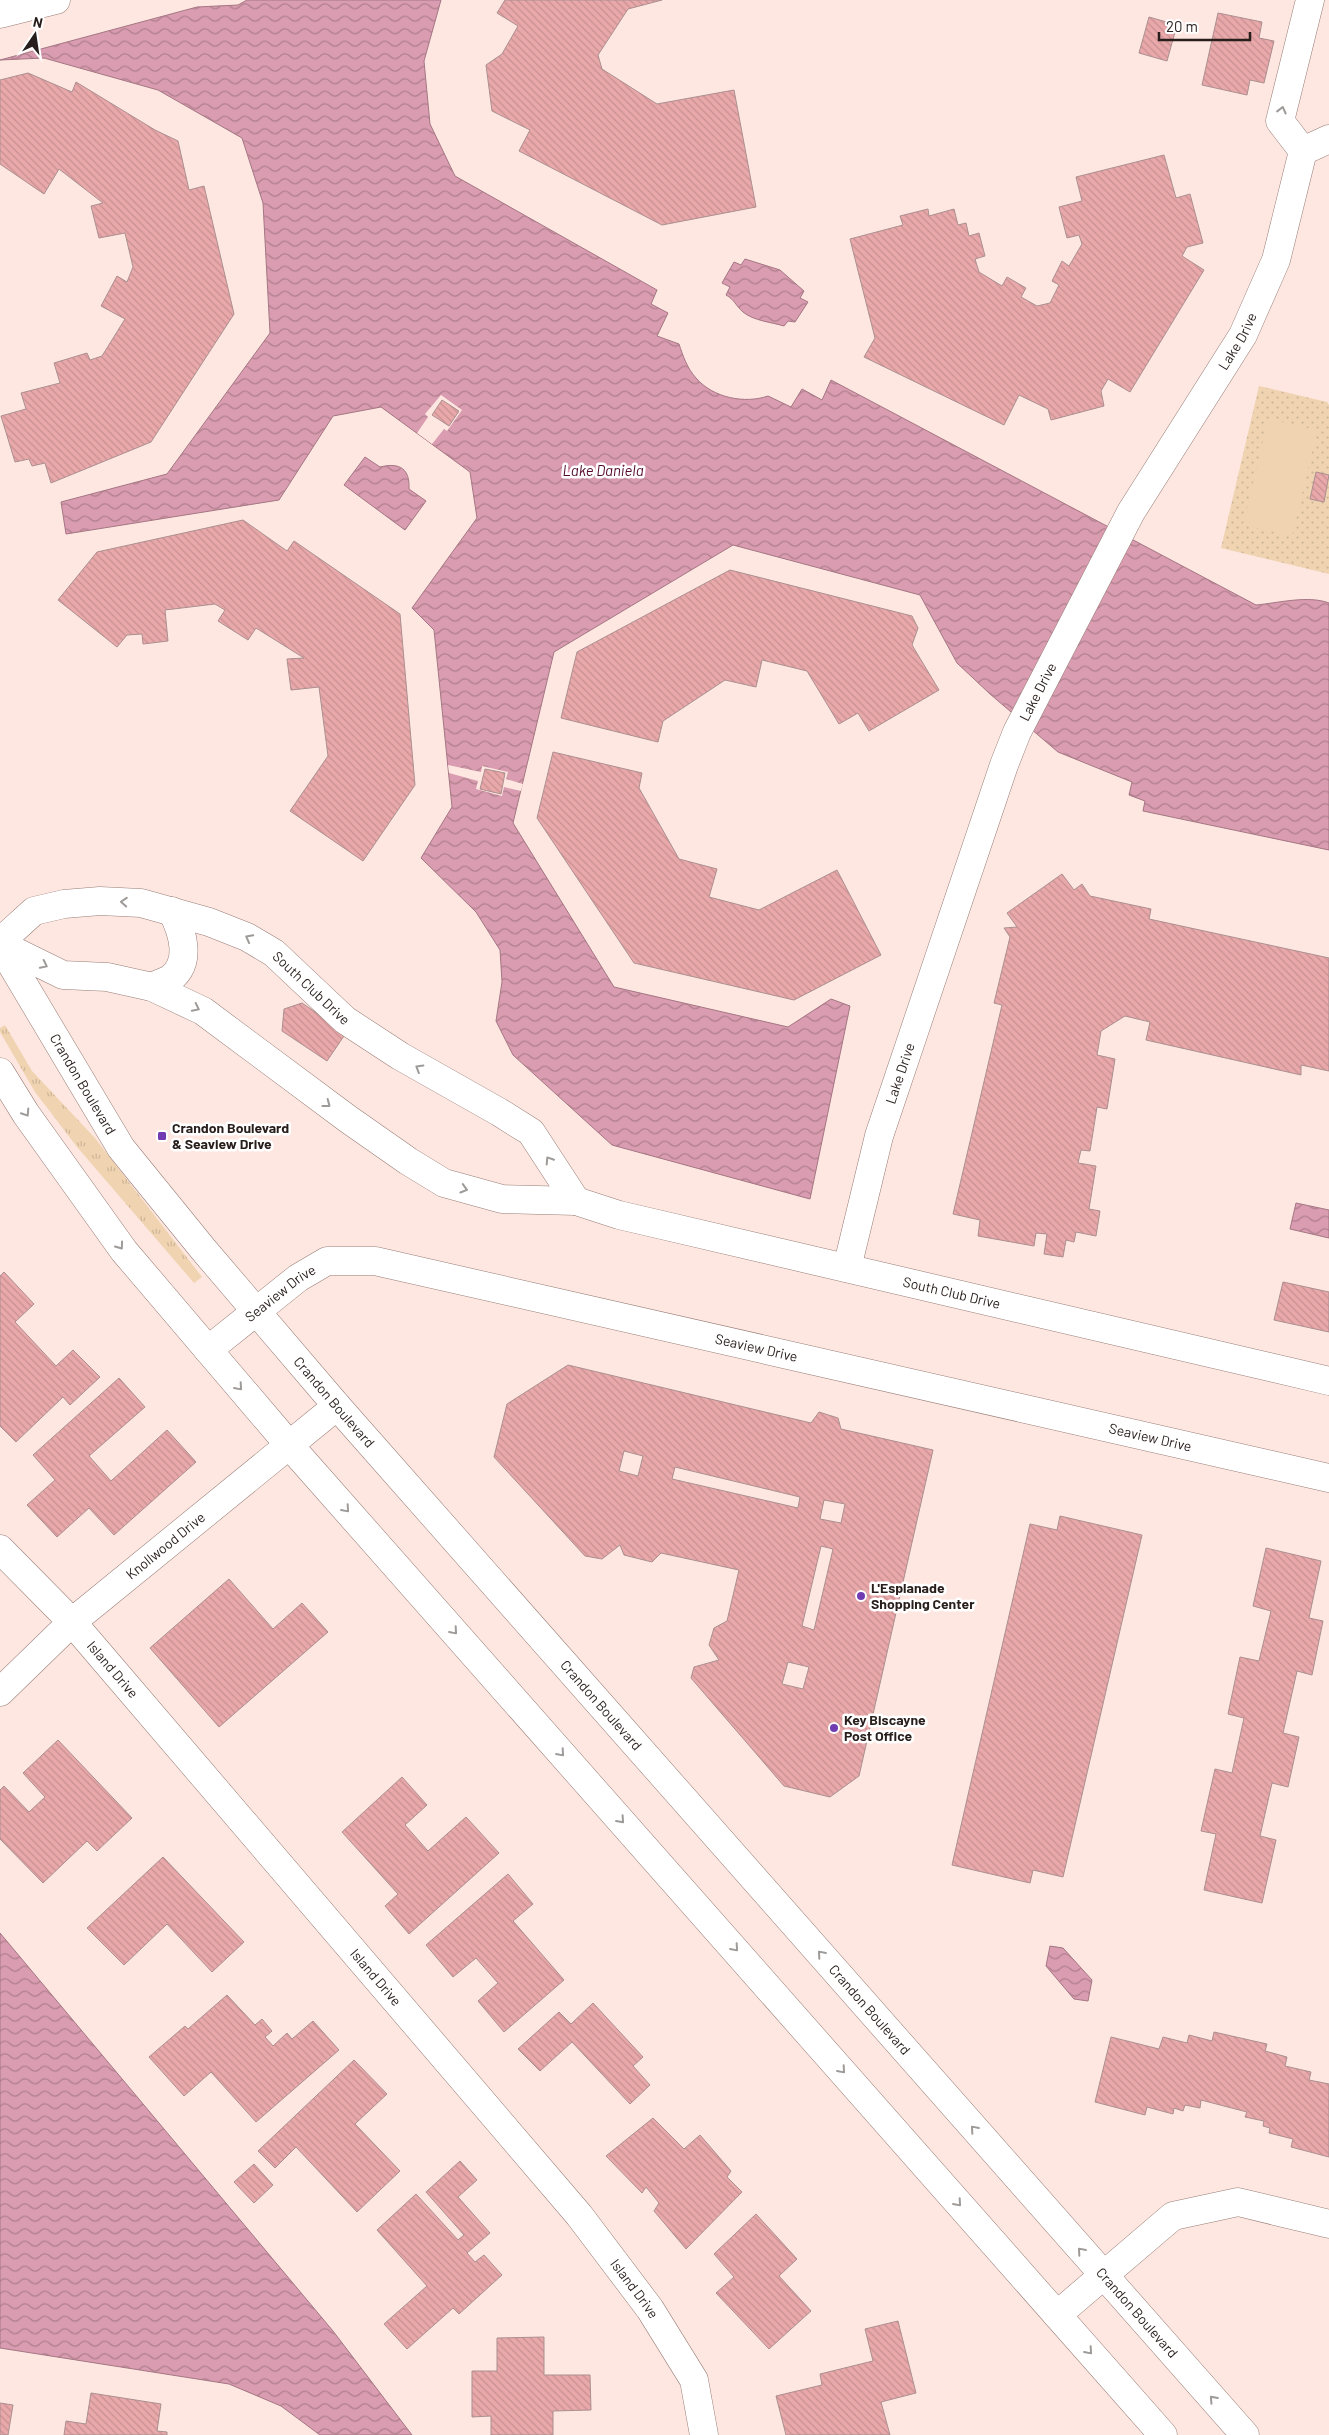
<svg xmlns="http://www.w3.org/2000/svg" width="1329" height="2435" viewBox="0 0 1329 2435" font-family="Barlow,sans-serif">
	<style>
		.grass { fill: url(#grass-tufts) }
		.park { fill: url(#park-dots) }
		.garden { fill: #f0d4b1 }
		.water { fill: url(#water-waves); stroke: #a47683 }
		.pier { fill: #fee7e1 }
		.building { fill: url(#building-back-hatch); stroke: #ab8f90; fill-rule: evenodd }
		.lines { fill: none; stroke-linecap: round; stroke-linejoin: round }
		.minor-casing { stroke: #987e77; stroke-width: 29 }
		.major-casing { stroke: #987e77; stroke-width: 29 }
		.minor { stroke: #fff; stroke-width: 28 }
		.major { stroke: #fff; stroke-width: 28 }
		.oneway { stroke: #9e9a98 }
		.poi-dot { fill: #713bb2; stroke: #fff; stroke-width: 2 }
		.labels { text-anchor: middle; stroke-width: 5; stroke-linejoin: round; paint-order: stroke }
		.street-label { font-size: 14px; fill: #281e1b; stroke: #fff }
		.poi-label { font-size: 14px; font-weight: bold; fill: #281e1b; stroke: #fff; text-anchor: start }
		.water-label { font-size: 15px; font-style: italic; fill: #540c2e; stroke: #fff }
	</style>
	<defs>
		<pattern id="grass-tufts" width="24" height="20" patternUnits="userSpaceOnUse" patternTransform="scale(1.25)"><rect width="24" height="20" fill="#f0d4b1"/><path d="M3 7l-1-3M5 7V3M7 7l1-3M15 17l-1-3M17 17v-4M19 17l1-3" fill="none" stroke="#ceb698"/></pattern>
		<pattern id="park-dots" width="8" height="8" patternUnits="userSpaceOnUse" patternTransform="scale(1.25)"><rect width="8" height="8" fill="#f0d4b1"/><path d="M2 2h.1M6 6h.1" fill="none" stroke="#ceb698" stroke-width="1.8" stroke-linecap="round"/></pattern>
		<pattern id="water-waves" width="16" height="10" patternUnits="userSpaceOnUse" patternTransform="scale(1.25)"><rect width="16" height="10" fill="#d99cb0"/><path d="M0 5q4-4 8 0t8 0" fill="none" stroke="#b07f8e"/></pattern>
		<pattern id="building-back-hatch" width="6" height="6" patternUnits="userSpaceOnUse" patternTransform="scale(1.25)"><rect width="6" height="6" fill="#e9a8aa"/><path d="M-1 5l2 2M0 0l6 6M5-1l2 2" fill="none" stroke="#c89092"/></pattern>
	</defs>
	<rect width="100%" height="100%" fill="#fee7e1"/>
	<path class="grass" d="M 5,1025 L 32,1071 L 95,1138 L 202,1277 L 194,1283 L 77,1147 L 35,1092 L 0,1032 L 0,1028 Z"/>
	<path class="park" d="M 1259,386 L 1327,402 L 1329,405 L 1329,574 L 1221,548 Z"/>
	<path class="garden" d="M 1268,419 L 1317,430 L 1292,536 L 1243,525 Z"/>
	<path class="water" d="M 247,0 L 441,0 L 424,61 L 430,124 L 455,176 L 657,290 L 651,304 L 668,313 L 657,336 L 679,344 C 683,356 687,368 696,378 C 713,398 745,404 768,396 L 791,407 L 802,389 L 822,400 L 831,380 L 1256,605 C 1278,603 1308,595 1329,603 L 1329,850 L 1143,811 L 1145,801 L 1129,795 L 1132,782 L 1058,752 L 990,694 L 957,663 L 920,595 L 733,545 L 554,652 L 513,823 L 614,987 L 788,1027 L 831,999 L 850,1006 L 810,1199 L 612,1145 L 513,1055 L 496,1021 L 502,982 L 500,950 L 476,912 L 421,858 L 452,807 L 434,630 L 412,608 L 477,518 L 470,472 L 381,407 L 333,416 L 279,500 L 66,534 L 61,502 L 167,474 L 270,333 L 263,203 L 242,138 L 158,90 L 44,58 L 0,60 L 197,7 L 238,5 Z
		M 745,259 L 780,270 L 804,291 L 800,298 L 808,302 L 795,322 L 788,321 L 784,326 C 771,322 754,321 743,312 C 736,306 734,299 726,295 L 730,287 L 722,283 L 734,262 L 741,265 Z
		M 365,457 L 380,467 C 400,462 410,469 409,489 L 426,501 L 405,530 L 344,485 Z
		M 1296,1203 L 1329,1210 L 1329,1238 L 1290,1229 Z
		M 0,1933 L 333,2331 L 412,2435 L 320,2435 L 281,2406 L 229,2384 L 0,2348 Z
		M 1050,1946 L 1063,1948 L 1092,1980 L 1088,2001 L 1074,1999 L 1046,1966 Z"/>
	<path class="pier" d="M 441,395 L 462,410 L 447,431 L 444,429 L 432,444 L 417,433 L 428,417 L 425,414 Z
		M 448,765 L 481,772 L 482,766 L 508,772 L 506,779 L 523,784 L 521,791 L 504,787 L 502,796 L 476,789 L 478,781 L 449,773 Z"/>
	<path class="building" d="M 505,0 L 662,0 L 628,9 L 598,55 L 602,69 L 657,104 L 734,90 L 756,207 L 662,225 L 519,151 L 530,130 L 492,111 L 486,65 L 502,54 L 518,26 L 497,13 Z
		M 1218,13 L 1262,22 L 1259,38 L 1274,41 L 1264,83 L 1250,80 L 1247,95 L 1202,85 Z
		M 1149,17 L 1177,25 L 1167,61 L 1139,53 Z
		M 28,73 L 72,92 L 76,82 L 155,130 L 178,141 L 189,190 L 204,186 L 234,314 L 151,442 L 51,483 L 45,463 L 32,466 L 29,459 L 15,462 L 1,416 L 26,409 L 21,393 L 60,383 L 54,363 L 87,353 L 90,360 L 102,356 L 125,319 L 101,306 L 117,276 L 127,282 L 133,267 L 125,233 L 99,238 L 91,206 L 103,203 L 59,169 L 44,194 L 0,164 L 0,80 Z
		M 1164,155 L 1176,198 L 1190,194 L 1203,243 L 1187,247 L 1182,256 L 1204,270 L 1130,392 L 1108,379 L 1101,391 L 1104,406 L 1051,420 L 1048,409 L 1019,395 L 1004,425 L 864,357 L 875,338 L 850,239 L 903,225 L 900,216 L 928,209 L 929,216 L 954,209 L 958,225 L 966,223 L 969,236 L 979,233 L 985,256 L 975,259 L 979,272 L 1002,286 L 1007,277 L 1026,288 L 1021,297 L 1037,306 L 1050,303 L 1059,285 L 1052,281 L 1062,261 L 1069,266 L 1082,244 L 1079,235 L 1067,238 L 1059,207 L 1082,201 L 1076,177 Z
		M 442,400 L 459,411 L 449,426 L 432,415 Z
		M 1316,472 L 1329,475 L 1324,502 L 1310,499 Z
		M 243,520 L 287,551 L 294,541 L 400,614 L 415,785 L 363,861 L 290,811 L 328,756 L 319,687 L 291,690 L 287,659 L 304,658 L 256,628 L 248,640 L 218,621 L 225,610 L 215,604 L 165,610 L 168,641 L 143,644 L 142,634 L 127,635 L 117,647 L 58,600 L 97,552 Z
		M 730,570 L 912,616 L 918,628 L 912,645 L 939,690 L 869,731 L 858,713 L 839,724 L 807,671 L 762,660 L 756,687 L 725,680 L 663,721 L 658,742 L 561,718 L 577,652 Z
		M 553,752 L 642,773 L 639,788 L 679,859 L 717,869 L 709,897 L 759,910 L 837,870 L 881,955 L 794,1000 L 634,963 L 537,818 Z
		M 485,769 L 505,773 L 501,794 L 480,789 Z
		M 1062,874 L 1074,890 L 1082,884 L 1090,896 L 1151,909 L 1149,919 L 1329,958 L 1329,1071 L 1301,1065 L 1301,1075 L 1146,1040 L 1150,1022 L 1125,1016 L 1101,1031 L 1097,1055 L 1115,1059 L 1107,1109 L 1097,1107 L 1090,1151 L 1081,1150 L 1078,1163 L 1096,1166 L 1089,1209 L 1100,1211 L 1096,1236 L 1076,1232 L 1074,1242 L 1066,1240 L 1063,1257 L 1044,1254 L 1047,1234 L 1036,1233 L 1034,1246 L 978,1236 L 980,1220 L 953,1214 L 1002,1005 L 994,1003 L 1010,937 L 1004,928 L 1017,927 L 1007,913 Z
		M 302,1003 L 346,1033 L 327,1061 L 282,1031 L 284,1009 Z
		M 4,1272 L 34,1304 L 15,1322 L 56,1366 L 73,1350 L 100,1377 L 70,1405 L 63,1397 L 16,1442 L 0,1426 L 0,1276 Z
		M 1283,1282 L 1329,1292 L 1329,1332 L 1274,1320 Z
		M 568,1365 L 811,1423 L 819,1412 L 838,1418 L 841,1429 L 933,1450 L 859,1776 L 830,1797 L 784,1786 L 691,1678 L 694,1667 L 719,1660 L 709,1645 L 714,1628 L 727,1621 L 739,1570 L 661,1553 L 652,1562 L 624,1555 L 620,1545 L 602,1559 L 585,1556 L 494,1457 L 507,1404 ZM 624,1451 L 643,1456 L 638,1476 L 619,1471 ZM 675,1467 L 800,1497 L 798,1508 L 672,1479 ZM 824,1500 L 845,1504 L 841,1523 L 820,1519 ZM 821,1546 L 833,1549 L 814,1630 L 802,1626 ZM 788,1662 L 809,1667 L 803,1689 L 782,1684 Z
		M 119,1378 L 145,1407 L 89,1456 L 111,1481 L 167,1430 L 196,1462 L 114,1535 L 89,1508 L 57,1537 L 27,1505 L 55,1480 L 33,1455 Z
		M 1060,1516 L 1142,1535 L 1063,1877 L 1033,1870 L 1030,1883 L 952,1865 L 1030,1524 L 1057,1530 Z
		M 1266,1548 L 1321,1561 L 1309,1618 L 1323,1621 L 1312,1675 L 1297,1671 L 1283,1733 L 1299,1737 L 1288,1787 L 1272,1783 L 1260,1836 L 1276,1840 L 1262,1903 L 1204,1890 L 1216,1834 L 1201,1831 L 1215,1769 L 1232,1773 L 1244,1718 L 1228,1714 L 1240,1657 L 1259,1661 L 1271,1611 L 1253,1606 Z
		M 229,1579 L 273,1629 L 302,1603 L 328,1632 L 219,1727 L 150,1648 Z
		M 58,1740 L 132,1818 L 97,1851 L 87,1841 L 43,1883 L 0,1839 L 0,1790 L 4,1786 L 29,1812 L 45,1797 L 23,1773 Z
		M 402,1777 L 427,1805 L 405,1825 L 428,1851 L 466,1817 L 499,1853 L 409,1934 L 385,1906 L 398,1894 L 342,1832 Z
		M 163,1857 L 244,1942 L 212,1972 L 167,1924 L 124,1965 L 87,1928 Z
		M 508,1874 L 533,1904 L 513,1921 L 564,1980 L 504,2032 L 478,2001 L 498,1983 L 476,1958 L 453,1977 L 426,1945 Z
		M 227,1995 L 255,2025 L 262,2019 L 272,2031 L 265,2037 L 273,2046 L 287,2033 L 292,2039 L 313,2021 L 339,2050 L 256,2122 L 211,2072 L 184,2096 L 149,2057 L 185,2026 L 188,2029 Z
		M 593,2003 L 643,2057 L 633,2066 L 650,2085 L 630,2104 L 572,2042 L 540,2071 L 518,2049 L 559,2012 L 571,2024 Z
		M 1214,2032 L 1267,2044 L 1265,2051 L 1287,2057 L 1285,2066 L 1311,2072 L 1309,2080 L 1329,2084 L 1329,2157 L 1291,2147 L 1293,2139 L 1269,2133 L 1270,2128 L 1263,2126 L 1264,2121 L 1245,2117 L 1247,2112 L 1201,2100 L 1200,2108 L 1185,2105 L 1183,2111 L 1174,2108 L 1173,2114 L 1147,2107 L 1145,2115 L 1095,2102 L 1111,2037 L 1159,2049 L 1163,2037 L 1187,2043 L 1189,2035 L 1212,2041 Z
		M 354,2060 L 387,2094 L 355,2124 L 400,2171 L 357,2212 L 296,2147 L 275,2168 L 258,2151 Z
		M 653,2118 L 684,2149 L 700,2135 L 731,2171 L 727,2177 L 742,2192 L 686,2249 L 654,2211 L 659,2203 L 646,2187 L 642,2193 L 606,2156 Z
		M 460,2161 L 477,2180 L 458,2197 L 490,2233 L 467,2253 L 475,2262 L 484,2255 L 502,2275 L 459,2314 L 453,2308 L 407,2349 L 384,2324 L 427,2286 L 377,2230 L 416,2194 L 458,2240 L 464,2235 L 426,2192 Z
		M 254,2164 L 273,2185 L 254,2203 L 234,2182 Z
		M 756,2214 L 797,2259 L 779,2276 L 811,2311 L 769,2349 L 716,2293 L 734,2277 L 714,2254 Z
		M 898,2321 L 916,2393 L 881,2402 L 890,2435 L 786,2435 L 776,2396 L 822,2385 L 820,2374 L 873,2361 L 865,2329 Z
		M 544,2337 L 544,2375 L 590,2375 L 591,2410 L 553,2411 L 553,2435 L 491,2435 L 491,2416 L 472,2417 L 472,2371 L 497,2371 L 497,2338 Z
		M 91,2393 L 161,2404 L 157,2431 L 167,2432 L 167,2435 L 64,2435 L 66,2421 L 86,2424 Z
		M 0,2403 L 13,2405 L 8,2435 L 0,2435 Z"/>
	<g class="lines">
		<g class="minor-casing">
			<g id="minor">
				<path d="M 0,14 L 56,0"/>
				<path d="M 1303,151 L 1280,121 L 1310,0"/>
				<path d="M 1303,151 L 1329,139"/>
				<path id="s1" d="M 0,942 L 34,911 L 64,904 L 100,901 L 141,903 L 209,922 L 247,937 L 274,953 L 345,1020 L 400,1056 L 499,1112 L 531,1132 L 576,1201"/>
				<path id="s2" d="M 0,944 L 63,975 L 107,977 L 152,987 L 203,1011 L 348,1119 L 408,1161 L 444,1183 L 502,1199 L 576,1201 L 619,1215 L 1329,1381"/>
				<path d="M 152,987 C 158,984 164,982 170,979 C 193,962 182,931 172,911"/>
				<path id="s3" d="M 847,1268 L 879,1136 L 1004,765 L 1017,732 L 1131,512 L 1243,335 L 1276,260 L 1303,151"/>
				<path id="s4" d="M 208,1350 L 298,1278 L 327,1261 L 375,1261 L 1329,1478"/>
				<path id="s5" d="M 0,1549 L 72,1622 L 579,2215 L 650,2309 L 694,2380 L 704,2435"/>
				<path id="s6" d="M 0,1692 L 72,1622 L 337,1406"/>
				<path d="M 1057,2315 L 1173,2216 L 1238,2202 L 1329,2224"/>
			</g>
		</g>
		<g class="major-casing">
			<g id="major">
				<path id="s7" d="M 0,945 L 121,1148 L 203,1249 L 337,1406 L 1245,2435"/>
				<path d="M 0,1072 L 26,1114 L 124,1251 L 290,1446 L 1163,2435"/>
			</g>
		</g>
		<use href="#minor" class="minor"/>
		<use href="#major" class="major"/>
	</g>
	<defs><path id="oneway-chevron" d="M-2-3.5L2.5 0L-2 3.5" fill="none" stroke-width="1.6" stroke-linecap="round" stroke-linejoin="round" transform="scale(1.25)"/></defs>
	<g class="oneway">
		<use href="#oneway-chevron" transform="translate(1282 110) rotate(-76)"/>
		<use href="#oneway-chevron" transform="translate(124 902) rotate(-176)"/>
		<use href="#oneway-chevron" transform="translate(249 938) rotate(-152)"/>
		<use href="#oneway-chevron" transform="translate(44 965) rotate(26)"/>
		<use href="#oneway-chevron" transform="translate(196 1008) rotate(26)"/>
		<use href="#oneway-chevron" transform="translate(419 1068) rotate(-149)"/>
		<use href="#oneway-chevron" transform="translate(327 1104) rotate(37)"/>
		<use href="#oneway-chevron" transform="translate(26 1113) rotate(57)"/>
		<use href="#oneway-chevron" transform="translate(549 1160) rotate(-123)"/>
		<use href="#oneway-chevron" transform="translate(464 1189) rotate(16)"/>
		<use href="#oneway-chevron" transform="translate(120 1246) rotate(54)"/>
		<use href="#oneway-chevron" transform="translate(239 1387) rotate(49)"/>
		<use href="#oneway-chevron" transform="translate(346 1509) rotate(49)"/>
		<use href="#oneway-chevron" transform="translate(454 1631) rotate(49)"/>
		<use href="#oneway-chevron" transform="translate(561 1753) rotate(49)"/>
		<use href="#oneway-chevron" transform="translate(621 1820) rotate(48)"/>
		<use href="#oneway-chevron" transform="translate(735 1948) rotate(49)"/>
		<use href="#oneway-chevron" transform="translate(821 1954) rotate(-131)"/>
		<use href="#oneway-chevron" transform="translate(842 2070) rotate(49)"/>
		<use href="#oneway-chevron" transform="translate(974 2129) rotate(-131)"/>
		<use href="#oneway-chevron" transform="translate(958 2203) rotate(49)"/>
		<use href="#oneway-chevron" transform="translate(1081 2251) rotate(-131)"/>
		<use href="#oneway-chevron" transform="translate(1089 2351) rotate(49)"/>
		<use href="#oneway-chevron" transform="translate(1213 2399) rotate(-132)"/>
	</g>
	<g class="poi-dot">
		<rect x="157" y="1131" width="10" height="10" rx="2.5"/>
		<circle cx="861" cy="1596" r="5"/>
		<circle cx="834" cy="1728" r="5"/>
	</g>
	<g class="labels">
		<g class="street-label">
			<text dy="5" stroke="none"><textPath href="#s3" startOffset="1012">Lake Drive</textPath></text>
			<text dy="5" stroke="none"><textPath href="#s3" startOffset="608">Lake Drive</textPath></text>
			<text dy="5" stroke="none"><textPath href="#s1" startOffset="348">South Club Drive</textPath></text>
			<text dy="5" stroke="none"><textPath href="#s3" startOffset="202">Lake Drive</textPath></text>
			<text dy="5" stroke="none"><textPath href="#s7" startOffset="162">Crandon Boulevard</textPath></text>
			<text dy="5" stroke="none"><textPath href="#s2" startOffset="1034">South Club Drive</textPath></text>
			<text dy="5" stroke="none"><textPath href="#s4" startOffset="92">Seaview Drive</textPath></text>
			<text dy="5" stroke="none"><textPath href="#s4" startOffset="588">Seaview Drive</textPath></text>
			<text dy="5" stroke="none"><textPath href="#s7" startOffset="568">Crandon Boulevard</textPath></text>
			<text dy="5" stroke="none"><textPath href="#s4" startOffset="992">Seaview Drive</textPath></text>
			<text dy="5" stroke="none"><textPath href="#s6" startOffset="221">Knollwood Drive</textPath></text>
			<text dy="5" stroke="none"><textPath href="#s5" startOffset="165">Island Drive</textPath></text>
			<text dy="5" stroke="none"><textPath href="#s7" startOffset="972">Crandon Boulevard</textPath></text>
			<text dy="5" stroke="none"><textPath href="#s5" startOffset="570">Island Drive</textPath></text>
			<text dy="5" stroke="none"><textPath href="#s7" startOffset="1378">Crandon Boulevard</textPath></text>
			<text dy="5" stroke="none"><textPath href="#s5" startOffset="975">Island Drive</textPath></text>
			<text dy="5" stroke="none"><textPath href="#s7" startOffset="1782">Crandon Boulevard</textPath></text>
		</g>
		<g class="poi-label">
			<text x="172" y="1133">Crandon Boulevard<tspan x="172" dy="16">&amp; Seaview Drive</tspan></text>
			<text x="871" y="1593">L'Esplanade<tspan x="871" dy="16">Shopping Center</tspan></text>
			<text x="844" y="1725">Key Biscayne<tspan x="844" dy="16">Post Office</tspan></text>
		</g>
		<g class="water-label">
			<text x="603" y="476">Lake Daniela</text>
		</g>
	</g>
	<g transform="translate(35 35) rotate(13)" stroke="#ffffff" stroke-width="4" paint-order="stroke">
	<path d="M0-4L9 19L0 12L-9 19Z" fill="#281e1b"/>
	<text y="-8" font-size="14" font-weight="bold" text-anchor="middle" fill="#281e1b">N</text>
	</g>
	<path d="M1159 32v8h91v-8" fill="none" stroke="#281e1b" stroke-width="2.5"/>
	<text x="1166" y="32" font-size="15" fill="#281e1b" stroke="#ffffff" stroke-width="4" paint-order="stroke">20 m</text>
</svg>
